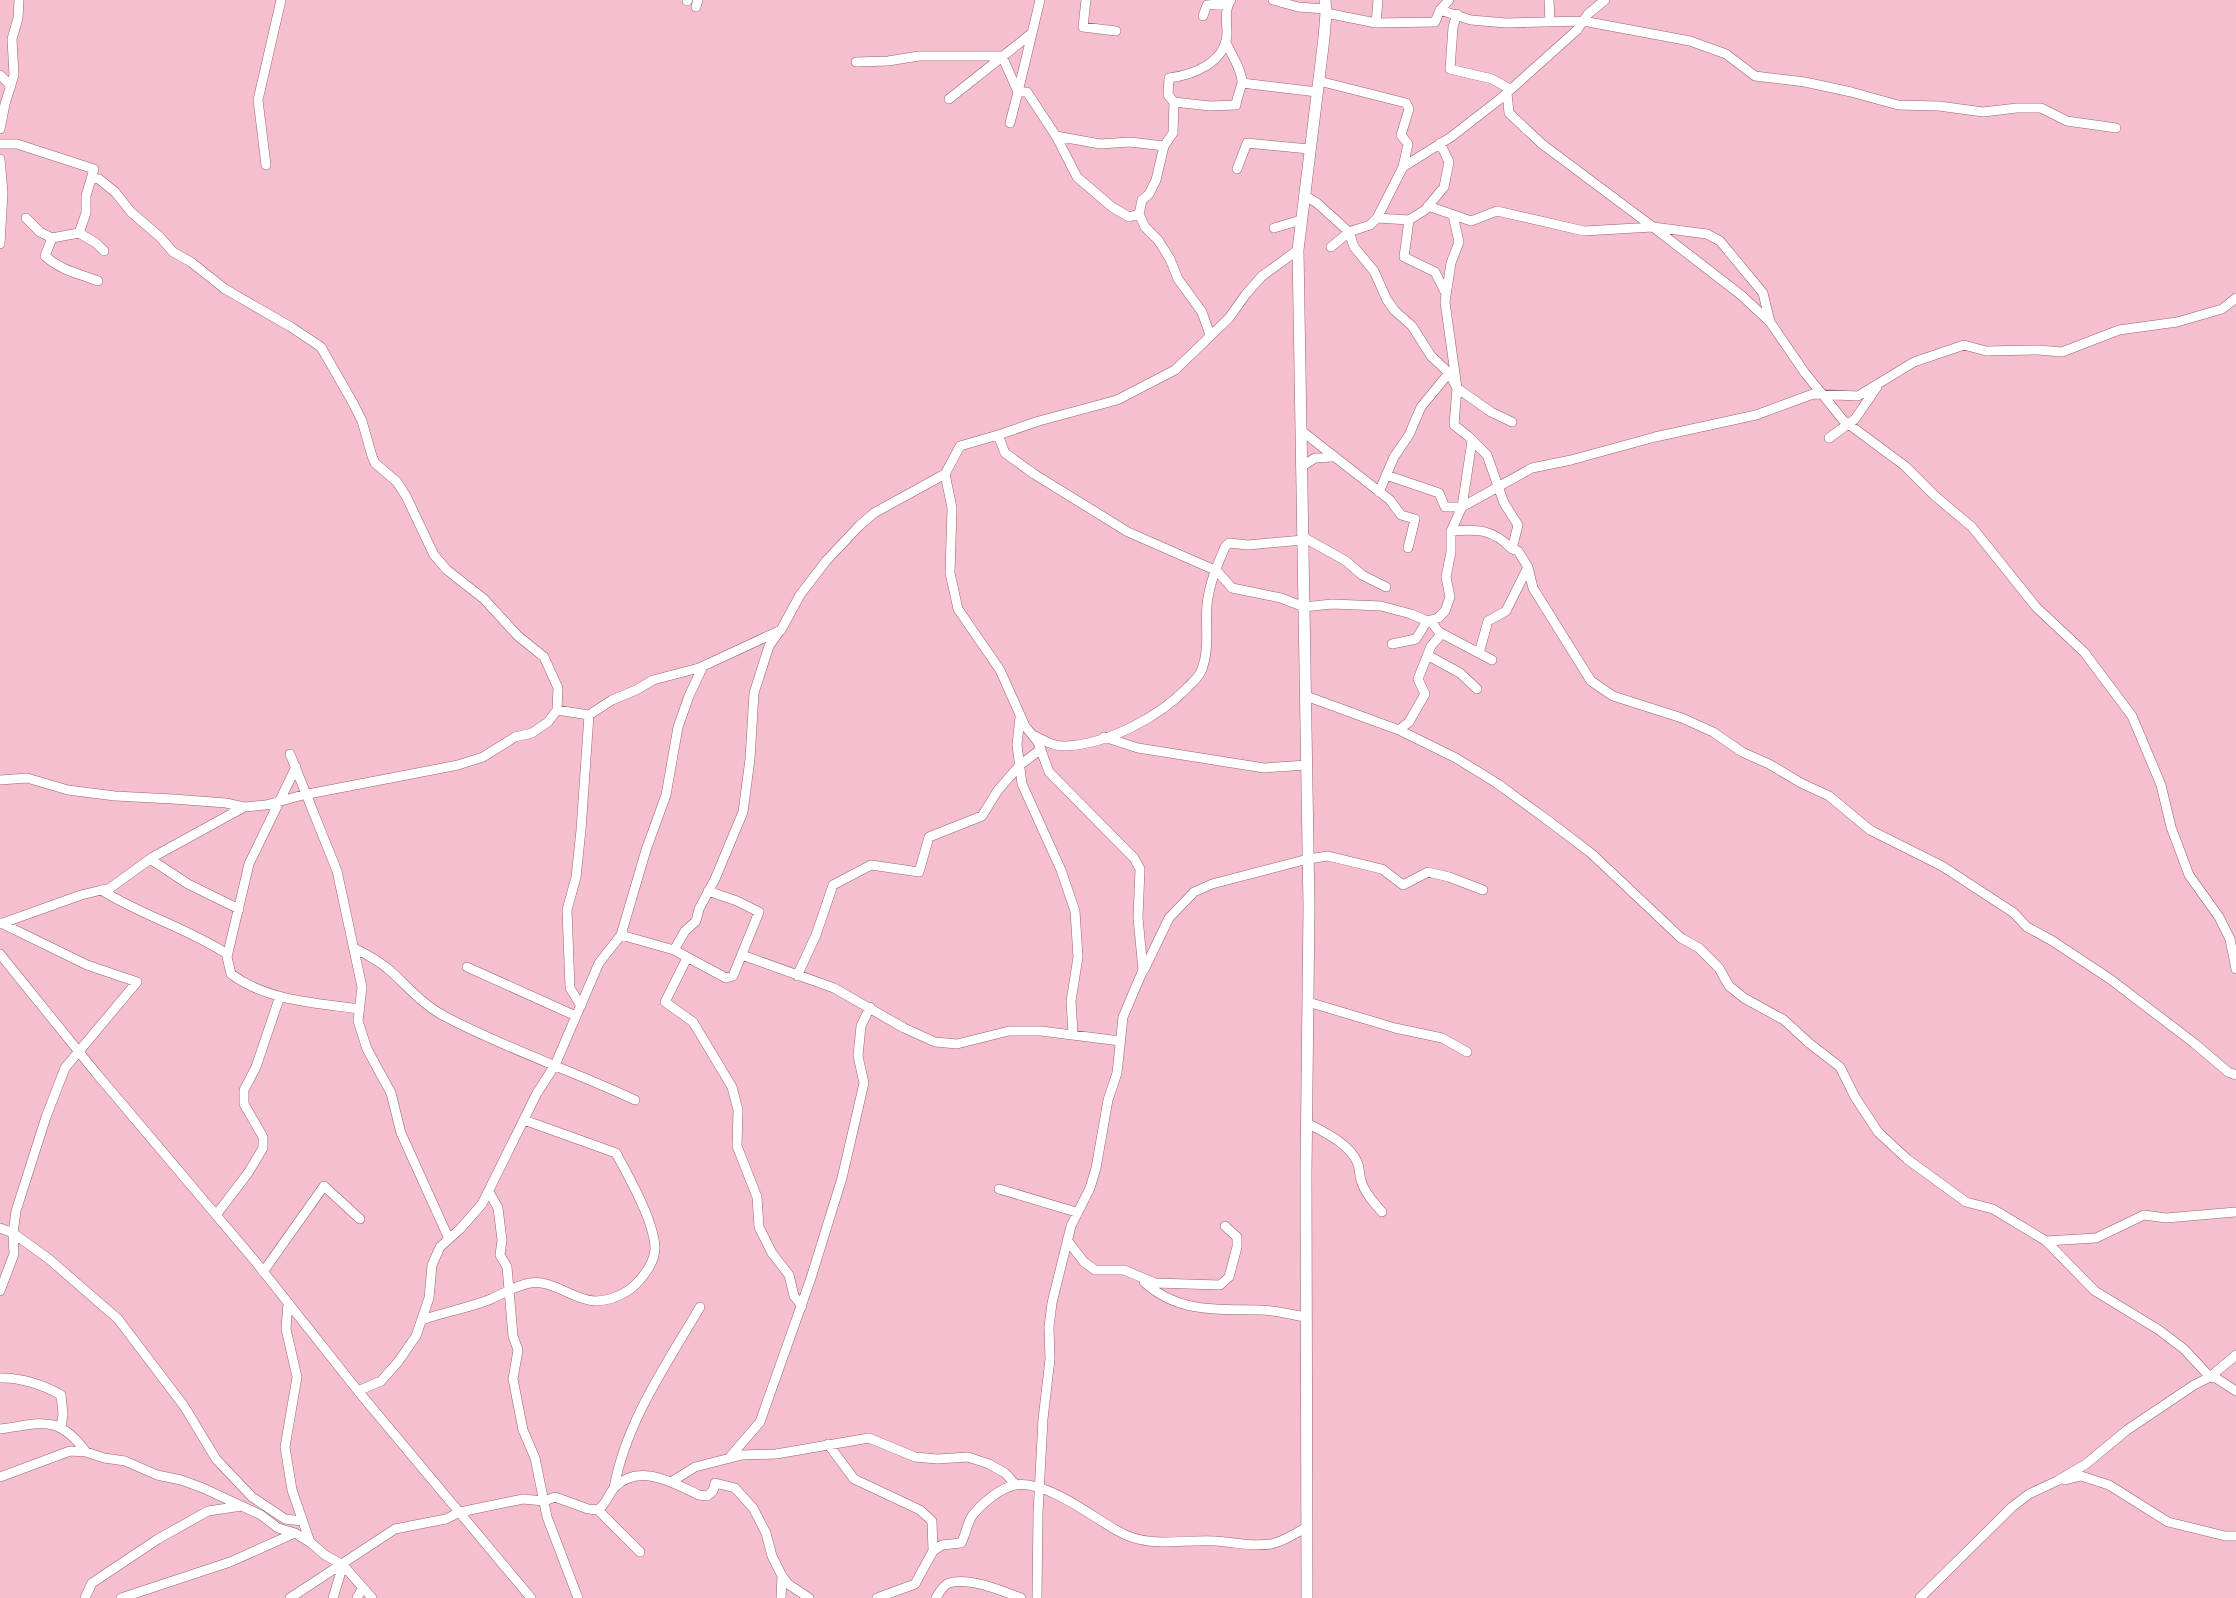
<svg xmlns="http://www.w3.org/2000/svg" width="2236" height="1598" viewBox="0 0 2236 1598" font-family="Cabin,sans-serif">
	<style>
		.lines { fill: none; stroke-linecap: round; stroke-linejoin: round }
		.minor-casing { stroke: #966572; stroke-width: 10 }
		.tertiary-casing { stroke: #966572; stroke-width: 12 }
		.minor { stroke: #fff; stroke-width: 9 }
		.tertiary { stroke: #fff; stroke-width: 11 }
	</style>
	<rect width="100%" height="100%" fill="#f6bfcd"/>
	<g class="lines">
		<g class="minor-casing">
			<path id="minor" d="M 1040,0 L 1018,92 L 1027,92 L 1056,136 L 1077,177 L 1112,207 L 1129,217 L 1139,214 L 1142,200 L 1149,194 L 1156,180 L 1164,146 L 1173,133 L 1174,102 L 1168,95 L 1169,78 C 1193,75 1225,63 1227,34 C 1227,23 1224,9 1231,0
				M 1086,0 L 1083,27 L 1116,31
				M 1273,0 L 1298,7 L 1325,9
				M 1549,0 L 1550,22
				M 687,1 L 688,0
				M 696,7 L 698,0
				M 1440,10 L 1471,20 L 1506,23 L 1583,21 L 1690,41 L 1726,54 L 1755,76 L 1805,82 L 1851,92 L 1898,105 L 1939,106 L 1983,112 L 2017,108 L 2041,108 L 2067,121 L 2116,128
				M 1326,13 L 1376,23 L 1435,22 L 1440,10 L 1449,0
				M 1457,14 L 1453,27 L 1450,69 L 1492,79 L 1510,89
				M 1203,16 L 1207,5 L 1229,3
				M 1376,23 L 1378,0
				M 856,62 L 888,61 L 919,56 L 1002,56 L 1018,92 L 1010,123
				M 0,75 L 11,86
				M 1319,81 L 1406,103 L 1409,109 L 1401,135 L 1408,144 L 1403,167
				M 1242,83 L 1317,92
				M 1507,93 L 1509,113 L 1542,144 L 1653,227 L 1707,234 L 1720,241 L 1763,293 L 1770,322 L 1805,373 L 1843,420 L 1905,466 L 1935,496 L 1972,527 L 2036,607 L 2084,652 L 2132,716 L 2161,785 L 2171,827 L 2189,875 L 2219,917 L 2230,939 L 2236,969
				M 949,99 L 1032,33
				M 1174,102 L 1210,106 L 1236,105 C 1237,96 1242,87 1242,81 C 1241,67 1231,55 1226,42
				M 0,129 L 5,104 L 14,75 L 12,39 L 18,18 L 19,0
				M 1056,136 L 1100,144 L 1130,142 L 1164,146
				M 0,144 L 17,144 L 94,169 L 86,196 L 86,213 L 79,233 L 96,243 L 104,251
				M 0,159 L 3,193 L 0,244
				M 266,165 L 258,100 L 281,0
				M 1237,169 L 1247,143 L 1309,149
				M 93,178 L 99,179 L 115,192 L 131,212 L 160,237 L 173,252 L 191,262 L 225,289 L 291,327 L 321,347 L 353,403 L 362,421 L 372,456 L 375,463 L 397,482 L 406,496 L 434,555 L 447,570 L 484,599 L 518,636 L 544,657 L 558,688 L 557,710
				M 1304,195 L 1317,203 L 1349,232 L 1354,247 L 1374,271 L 1387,300 L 1395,311 L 1412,326 L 1431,356 L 1449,373 L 1457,388 L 1454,425 L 1468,436 L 1487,455 L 1504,503 L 1518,525 L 1512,549 L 1518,551 L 1528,567 L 1506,611 L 1488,621 L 1479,653
				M 1428,206 L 1471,221 L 1497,211 L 1584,231 L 1653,227 L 1741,295 L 1770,322
				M 1139,214 L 1145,227 L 1158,240 L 1170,259 L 1178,279 L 1202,312 L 1210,335
				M 1453,215 L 1459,242 L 1451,263 L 1445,302 L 1457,388 L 1491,412 L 1512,422
				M 26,218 L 40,232 L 52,238
				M 1377,218 L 1409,220 L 1425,210 L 1444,187 L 1449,162 L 1440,143
				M 1409,220 L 1404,257 L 1435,272 L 1446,294
				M 1274,228 L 1301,220
				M 79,233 L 52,238 L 45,256 C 60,270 80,274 98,281
				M 1331,247 L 1349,232 L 1370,225 L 1377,218 L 1403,167 L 1451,137 L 1500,99 L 1577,30 L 1588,14 L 1605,0
				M 1303,432 L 1390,500 L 1401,515 L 1415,519 L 1408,548
				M 998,435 L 1039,421 L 1117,400 L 1175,370 L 1229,318 L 1246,294 L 1262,276 L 1298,250
				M 1829,438 L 1855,419 L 1877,387
				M 1301,467 L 1315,458 L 1332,457
				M 945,474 L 952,508 L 950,573 L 958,609 L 1000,670 L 1025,726 L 1038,742 L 1049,772 L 1134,858 L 1140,869 L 1138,918 L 1143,970 L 1123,1017 L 1117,1073 L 1108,1100 L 1096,1168 L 1090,1188 L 1071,1226 L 1052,1303 L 1049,1327 L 1050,1359 L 1043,1419 L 1038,1513 L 1037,1598
				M 1386,475 L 1439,493 L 1445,507 L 1462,507 L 1532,468 L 1571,460 L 1655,437 L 1756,415 L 1813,394 L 1858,396 L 1914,362 L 1964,345 L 1986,351 L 2038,350 L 2062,352 L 2119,330 L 2177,322 L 2222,309 L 2236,298
				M 1379,492 L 1394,457 L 1409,435 L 1421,407 L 1449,373
				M 1451,531 C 1479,529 1492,529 1512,549
				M 1303,537 L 1346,561 L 1362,575 L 1386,587
				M 1528,567 L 1533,588 L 1591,681 L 1613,696 L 1682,718 L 1713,732 L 1742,752 L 1769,764 L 1801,783 L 1829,796 L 1870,830 L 1942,866 L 2014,913 L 2027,927 L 2051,940 L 2110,979 L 2194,1043 L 2228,1072 L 2236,1075
				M 1392,644 L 1416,639 L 1427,621 L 1438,618 L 1445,611 L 1450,597 L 1446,577 L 1451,552 L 1451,531 L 1462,507 L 1472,441
				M 1429,656 L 1460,673 L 1477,689
				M 1306,696 L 1399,730 L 1456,758 L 1498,784 L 1550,822 L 1592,854 L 1681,938 L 1699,948 L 1719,968 L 1729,986 L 1744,998 L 1784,1020 L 1809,1043 L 1840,1067 L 1855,1097 L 1878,1132 L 1907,1159 L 1966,1202 L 1993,1209 L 2046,1241 L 2095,1291 L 2159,1330 L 2184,1349 L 2210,1377 L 2236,1355
				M 1020,717 L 1017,745 L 1022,784 L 1061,870 L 1075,911 L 1078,957 L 1071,1001 L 1073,1034
				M 1399,730 L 1409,722 L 1425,694 L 1418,679 L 1431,646 L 1439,637 L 1439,632
				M 1035,736 C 1045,741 1055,747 1067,746 C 1110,743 1159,717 1188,687 C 1193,682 1200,676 1202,669 C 1210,648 1205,626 1207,605 C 1209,584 1217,566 1225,547 L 1229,543 L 1248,545 L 1303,540
				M 1104,737 L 1138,748 L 1264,768 L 1307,765
				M 290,754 L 337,871 L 362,987 L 358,1021 L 367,1049 L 391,1093 L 401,1133 L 449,1239
				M 296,767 L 249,864 L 227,957 L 231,974 C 267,1001 317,1003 360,1009
				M 0,780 L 27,778 L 68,790 L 115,796 L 173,799 L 226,803 L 244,807 L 266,805 L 303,795 L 458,765 L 483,757 L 515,737 L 532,733 L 548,722 L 557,710 L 589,715 L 612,700 L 636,690 L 653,680 L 699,668 L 781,630 L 800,595 L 826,561 L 859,526 L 874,513 L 945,474 L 960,446 L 998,435 L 1005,453 L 1034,474 L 1128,532 L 1217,571 L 1232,588 L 1281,598 L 1304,607 L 1332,604 L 1381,606 L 1411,614 L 1432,623 L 1439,632 L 1492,660
				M 150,859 L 188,884 L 239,909
				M 101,890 C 143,916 187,928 227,954
				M 0,924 L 81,895 L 110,888 L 153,857 L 244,807
				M 621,935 L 674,950 L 726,978 L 733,976 L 759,912 L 737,901 L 708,891
				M 354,948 C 366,954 377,960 387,968 C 407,985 422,1005 446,1017 C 507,1049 573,1071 635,1100
				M 674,950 L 685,931 L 696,921 L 699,909 L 715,879 L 743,812 L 750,759 L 754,693 L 769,646 L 779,632
				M 0,954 L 96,1073 L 255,1261 L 358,1391 L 531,1598
				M 742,955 L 834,988 L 904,1028 L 935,1042 L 957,1044 L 1009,1031 L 1041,1031 L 1120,1041
				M 687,958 L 665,1002 L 693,1022 L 732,1087 L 738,1110 L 737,1146 L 757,1197 L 759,1227 L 772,1253 L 789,1275 L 794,1296 L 802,1306
				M 467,967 L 576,1016
				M 1144,970 L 1169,918 L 1194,892 L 1212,884 L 1308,859 L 1328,856 L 1382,869 L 1403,885 L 1428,872 L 1449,877 L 1483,890
				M 797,976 L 816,935 L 833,885 L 871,865 L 919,872 L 929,837 L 982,816 L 998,790 L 1020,765 L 1041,749
				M 1308,1002 L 1395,1028 L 1442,1038 L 1467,1052
				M 581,1006 L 570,988 L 567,910 L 576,877 L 581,830 L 589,715
				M 1307,1123 C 1324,1132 1351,1144 1358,1164 C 1360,1169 1359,1175 1361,1180 C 1364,1192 1374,1203 1382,1212
				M 999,1189 L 1076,1212
				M 489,1192 L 498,1208 L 502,1240 L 500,1255 L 507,1267 L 513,1336 L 518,1350 L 513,1379 L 523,1430 L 535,1458 L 547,1517 L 578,1598
				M 216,1215 L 248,1173 L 263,1148 L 263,1137 L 244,1104 L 244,1090 L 256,1067 L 280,996
				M 0,1228 L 13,1233 L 49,1259 L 118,1319 L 184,1406 L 216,1459 L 252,1497 L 285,1519 L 302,1521
				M 1067,1240 L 1084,1262 L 1095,1270 L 1124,1270 L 1155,1283 L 1220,1285 L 1229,1277 L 1237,1247 L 1237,1237 L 1225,1226
				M 2046,1241 L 2096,1238 L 2144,1215 L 2166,1218 L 2236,1212
				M 263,1272 L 324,1186 L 360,1219
				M 1144,1282 C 1179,1314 1218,1309 1260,1310 C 1276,1310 1291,1315 1306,1317
				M 0,1291 L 14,1254 L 13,1233 L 16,1211 L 46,1117 L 65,1068 L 137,982 L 87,965 L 1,923
				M 288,1303 L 286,1329 L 297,1377 L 285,1447 L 292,1490 L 310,1542
				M 422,1320 C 444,1312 469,1308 491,1299 C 504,1293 515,1286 530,1283 C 552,1279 573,1300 595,1301 C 610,1301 626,1294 636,1284 C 645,1275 655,1261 655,1248 C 654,1221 629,1177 616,1153 L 524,1120
				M 0,1378 C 19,1377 44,1385 61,1395 L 63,1414 L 61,1428
				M 358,1391 L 381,1381 L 398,1362 L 416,1336 L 429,1298 L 432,1265 L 440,1247 L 460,1229 L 482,1204 L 537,1093 L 555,1065 L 599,963 L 621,935 L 646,850 L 666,795 L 678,727 L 689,696 L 703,666
				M 0,1429 C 41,1424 57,1413 86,1452
				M 828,1444 L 854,1479 L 920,1510 L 932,1521 L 933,1551
				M 729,1458 L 760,1422 L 811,1278 L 842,1178 L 864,1083 L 858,1056 L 861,1026 L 870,1007
				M 0,1477 L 70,1451 L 86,1452 L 104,1458 L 125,1461 L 157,1475 L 181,1480 L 203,1488 L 261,1515 L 278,1528 L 295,1533 L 311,1543 L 325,1555 L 343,1565 L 372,1598
				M 2065,1480 L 2081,1476 L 2109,1485 L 2168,1522 L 2225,1536 L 2236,1536
				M 671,1482 L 695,1467 L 742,1455 L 776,1454 L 869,1438 L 915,1457 L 937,1459 L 968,1457 L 989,1464 L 1005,1473 L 1016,1485
				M 614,1488 C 626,1422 666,1365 700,1307
				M 598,1510 L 640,1552
				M 85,1598 L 92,1583 L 158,1539 L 208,1511 L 242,1506
				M 121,1598 L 230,1562 L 295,1533
				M 290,1598 L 395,1529 L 446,1519 L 460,1512 L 523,1499 L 544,1501 L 555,1497 L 588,1509 L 598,1510 C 607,1503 608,1495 614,1488 C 639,1462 673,1483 699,1495 L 707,1496 L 713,1491 L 715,1483 L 735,1488 L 753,1508 L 766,1533 L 772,1556 L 782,1576 L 788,1584 L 809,1598
				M 333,1598 L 343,1565
				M 357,1598 L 362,1589
				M 781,1598 L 782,1576
				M 877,1598 L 915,1584 L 933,1551 L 942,1545 L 961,1543 C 966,1535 967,1523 972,1516 C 981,1504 1000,1488 1015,1485 C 1047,1480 1092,1517 1118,1531 C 1148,1549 1181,1539 1215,1541 C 1234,1542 1251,1547 1271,1544 C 1283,1542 1295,1533 1306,1528
				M 936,1598 C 939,1593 943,1585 949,1583 C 970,1577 1002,1591 1021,1598
				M 1920,1598 L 2012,1507 L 2029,1494 L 2057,1481 L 2086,1464 L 2127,1430 L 2194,1385 L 2210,1377 L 2216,1378 L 2236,1391"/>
		</g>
		<g class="tertiary-casing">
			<path id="tertiary" d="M 1307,1598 L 1306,1172 L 1309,907 L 1298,250 L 1324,38 L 1326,13 L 1325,0"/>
		</g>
		<use href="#minor" class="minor"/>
		<use href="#tertiary" class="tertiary"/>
	</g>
</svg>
